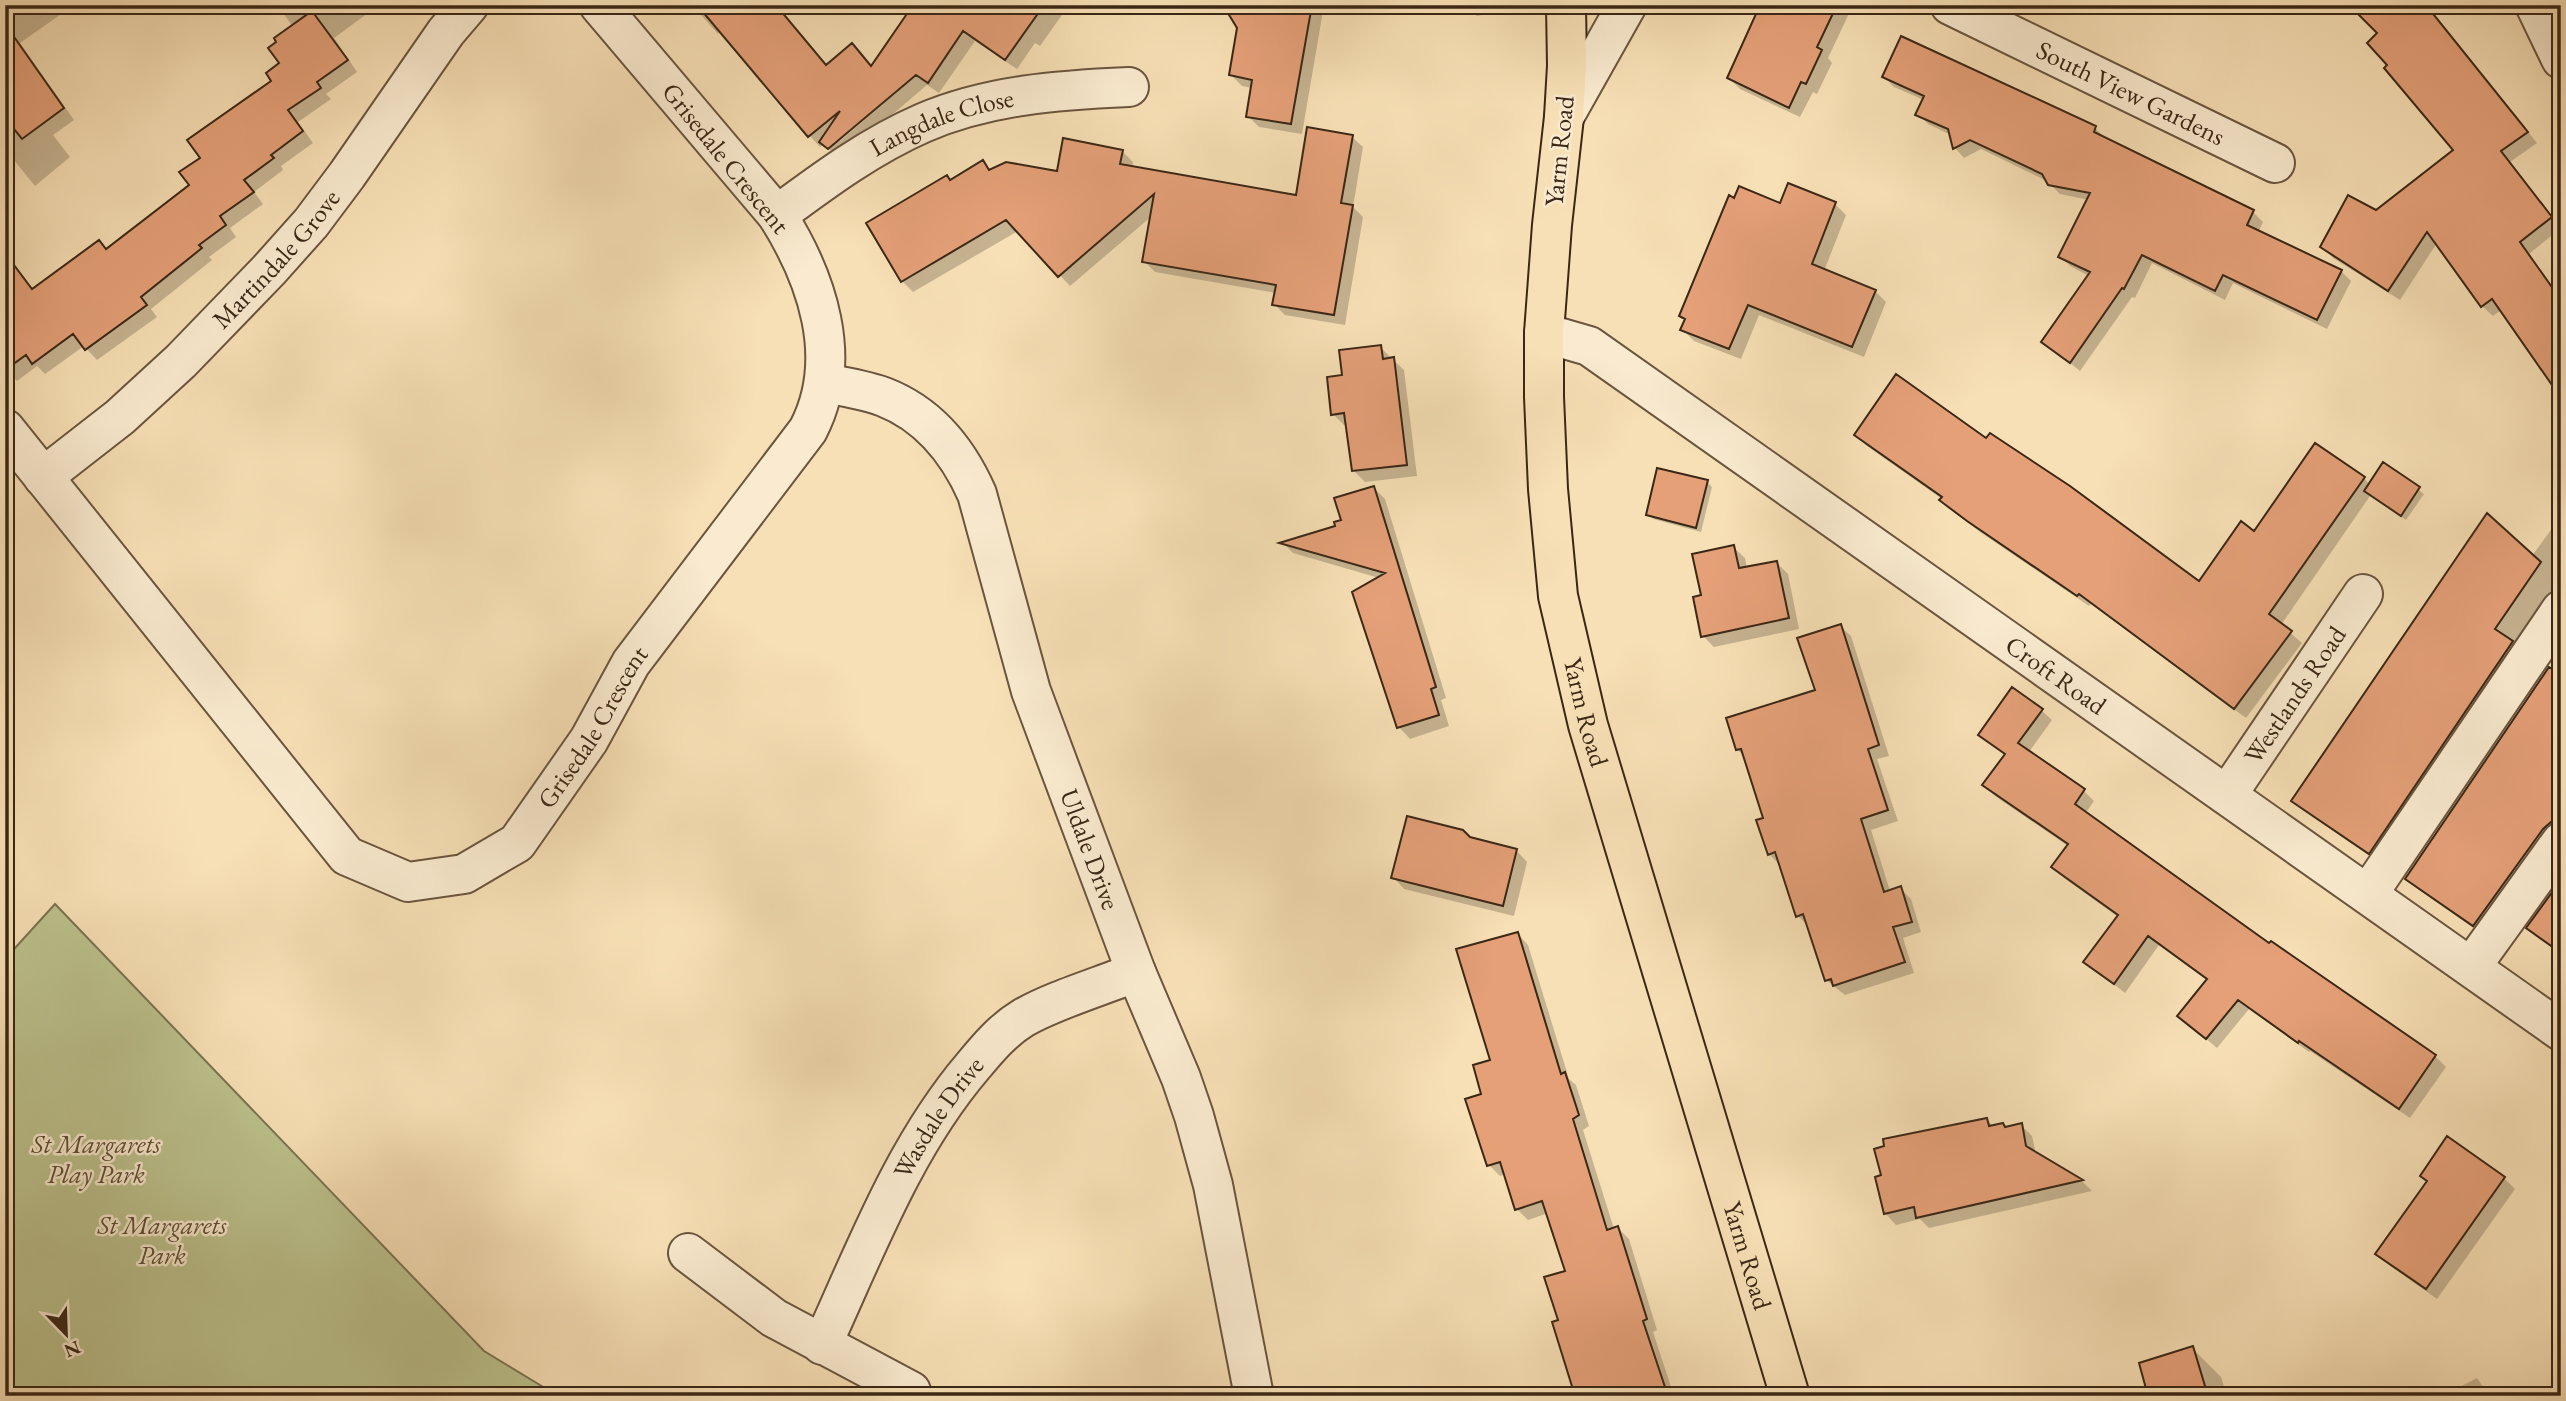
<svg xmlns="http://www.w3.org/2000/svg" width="2566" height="1401" viewBox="0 0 2566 1401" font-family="'EB Garamond',serif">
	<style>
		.green { fill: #bcc28e; stroke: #7b7452; stroke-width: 2 }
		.shadow { fill: #0003; fill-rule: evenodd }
		.building { fill: #e5a078; stroke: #3a2716; stroke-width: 2 }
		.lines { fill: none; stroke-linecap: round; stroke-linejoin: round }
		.minor-casing { stroke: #6a553e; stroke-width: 42 }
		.major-casing { stroke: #3a2716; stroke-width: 42 }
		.minor { stroke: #faebd0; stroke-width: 38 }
		.major { stroke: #f8e0b6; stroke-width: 38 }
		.labels { text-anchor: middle; stroke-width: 5; stroke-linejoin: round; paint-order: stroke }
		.street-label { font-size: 26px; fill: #3a2716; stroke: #faebd0 }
		.park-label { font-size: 26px; font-style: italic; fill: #5a4e34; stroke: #faebd0 }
	</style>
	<rect width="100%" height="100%" fill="#f8e0b6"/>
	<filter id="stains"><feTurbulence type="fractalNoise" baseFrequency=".00286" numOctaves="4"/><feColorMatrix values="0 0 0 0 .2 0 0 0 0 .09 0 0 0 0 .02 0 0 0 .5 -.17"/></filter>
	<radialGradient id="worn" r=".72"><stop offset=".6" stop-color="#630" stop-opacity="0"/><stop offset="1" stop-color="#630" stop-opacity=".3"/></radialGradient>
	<path class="green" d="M 55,904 L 484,1351 L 558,1396 L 5,1396 L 5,959 Z"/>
	<path class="shadow" d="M 5,5 L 74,5 L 20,43 L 74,120 L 53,135 L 70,157 L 35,186 L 5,149 Z
		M 281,5 L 379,5 L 334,38 L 357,72 L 326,94 L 331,99 L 298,122 L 313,143 L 281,166 L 283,170 L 254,192 L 263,204 L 230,228 L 236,237 L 209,257 L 212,260 L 151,309 L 157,317 L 97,360 L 84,346 L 45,374 L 37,366 L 17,381 L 5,369 L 33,290 L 107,251 L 191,185 L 202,158 L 273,81 L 293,27 L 279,7 Z
		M 692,5 L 773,5 L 827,67 L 852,45 L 872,67 L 980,5 L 1069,5 L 1040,46 L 1035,43 L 1017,69 L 975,41 L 939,93 L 927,85 L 840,159 L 824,144 L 820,147 L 810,136 L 721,31 L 718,34 ZM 921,68 L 923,70 L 840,141 L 840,137 Z
		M 1243,5 L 1324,5 L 1302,134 L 1259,127 L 1248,116 L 1252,88 L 1242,86 L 1231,75 Z
		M 1465,5 L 1510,5 L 1511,9 L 1477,16 Z
		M 1762,5 L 1853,5 L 1828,58 L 1832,63 L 1817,94 L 1813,92 L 1800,117 L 1740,89 L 1729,78 Z
		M 2426,5 L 2537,143 L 2510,162 L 2561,228 L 2529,254 L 2561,298 L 2561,395 L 2501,310 L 2493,316 L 2482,306 L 2437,243 L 2400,300 L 2333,258 L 2323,247 L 2377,212 L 2456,151 Z
		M 1884,77 L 2095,128 L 2105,138 L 2253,212 L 2263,222 L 2258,232 L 2341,271 L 2351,281 L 2327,329 L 2233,283 L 2225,300 L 2152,263 L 2135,298 L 2132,297 L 2080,371 L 2043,341 L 2089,276 L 2070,266 L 2060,256 L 2089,200 L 2060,194 L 2047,181 L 1981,149 L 1964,158 L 1955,148 L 1951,135 L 1928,124 L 1918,114 L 1924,100 L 1894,87 Z
		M 1352,137 L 1363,147 L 1353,207 L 1363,217 L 1345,325 L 1285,315 L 1274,304 L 1276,293 L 1155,272 L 1144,261 L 1152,216 L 1070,286 L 1018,231 L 913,292 L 902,281 L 951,181 L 983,162 L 992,171 L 1058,173 L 1122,151 L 1133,162 L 1132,168 L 1298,197 Z
		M 1735,200 L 1781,205 L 1835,204 L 1846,215 L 1824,271 L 1875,291 L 1886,302 L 1864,357 L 1759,315 L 1741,359 L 1694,341 L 1683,330 L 1686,321 L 1682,316 Z
		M 1380,347 L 1404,370 L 1417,476 L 1365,482 L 1353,470 L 1348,425 L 1344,425 L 1333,414 L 1344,377 Z
		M 1856,435 L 1987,441 L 2199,583 L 2254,533 L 2364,478 L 2370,485 L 2384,465 L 2424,494 L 2406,520 L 2370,496 L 2281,625 L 2302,643 L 2246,718 L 2091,604 L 2089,606 L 1980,532 L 1953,511 L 1942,499 L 1867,446 Z
		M 1707,482 L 1712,487 L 1701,532 L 1653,519 L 1648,514 Z
		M 1374,488 L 1385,499 L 1446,698 L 1441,700 L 1449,726 L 1410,739 L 1399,727 L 1379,578 L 1293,553 L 1283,543 L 1338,527 Z
		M 2561,516 L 2561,602 L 2380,863 L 2304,811 L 2293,801 L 2532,556 Z
		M 1733,547 L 1745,558 L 1747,569 L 1776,562 L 1788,574 L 1799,629 L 1714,647 L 1703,636 L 1703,596 Z
		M 1840,626 L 1851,636 L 1889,756 L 1877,759 L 1898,821 L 1871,830 L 1890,891 L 1900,888 L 1911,899 L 1921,932 L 1903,938 L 1914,973 L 1845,995 L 1826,980 L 1809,927 L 1798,916 L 1780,865 L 1769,854 L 1766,819 L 1746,758 L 1737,749 L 1817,691 Z
		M 2561,652 L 2561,831 L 2485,936 L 2418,889 L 2407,878 Z
		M 2041,710 L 2052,720 L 2029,752 L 2084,791 L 2094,801 L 2085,814 L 2269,946 L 2271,943 L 2435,1056 L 2446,1067 L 2410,1118 L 2310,1051 L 2309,1052 L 2249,1009 L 2217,1048 L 2179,1016 L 2208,981 L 2159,945 L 2125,993 L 2086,962 L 2118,917 L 2064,878 L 2054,867 L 2068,846 L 1995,796 L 1984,785 L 2006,756 L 1980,734 Z
		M 1470,839 L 1516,850 L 1527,862 L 1514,916 L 1404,889 L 1393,877 Z
		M 2561,883 L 2561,955 L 2528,928 Z
		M 1517,933 L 1528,945 L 1569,1079 L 1576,1085 L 1589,1126 L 1583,1130 L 1614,1229 L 1618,1228 L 1629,1239 L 1657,1330 L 1653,1332 L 1674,1396 L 1577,1396 L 1560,1321 L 1567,1272 L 1548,1213 L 1528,1220 L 1517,1209 L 1506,1174 L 1500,1176 L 1489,1165 L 1483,1095 Z
		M 1987,1120 L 1994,1127 L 2006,1128 L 2021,1125 L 2032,1136 L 2036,1154 L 2082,1181 L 2092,1191 L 1929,1228 L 1920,1219 L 1896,1225 L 1885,1213 Z
		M 2422,1176 L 2504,1178 L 2515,1189 L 2437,1299 L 2389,1265 L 2378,1254 L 2428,1182 Z
		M 2561,1219 L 2561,1230 L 2556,1221 Z
		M 2192,1348 L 2221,1377 L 2227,1396 L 2142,1396 L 2149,1392 Z
		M 2477,1378 L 2489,1396 L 2449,1396 L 2448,1393 Z"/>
	<path class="building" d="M 697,5 L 776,5 L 826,65 L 852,43 L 871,66 L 913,5 L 1044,5 L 1005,60 L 963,31 L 928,83 L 916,75 L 828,149 L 819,142 L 840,111 L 808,137 Z
		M 1223,5 L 1312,5 L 1291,124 L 1246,117 L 1252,80 L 1229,75 L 1237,28 Z
		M 1760,5 L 1837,5 L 1817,47 L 1822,50 L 1806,84 L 1801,82 L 1789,108 L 1727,78 Z
		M 2349,5 L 2426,5 L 2528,132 L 2501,151 L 2552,217 L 2520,242 L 2561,300 L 2561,398 L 2492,299 L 2481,307 L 2427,232 L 2388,291 L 2320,247 L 2348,195 L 2376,210 L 2453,150 L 2384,68 L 2387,65 L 2367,43 L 2377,33 Z
		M 312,11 L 348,60 L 317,82 L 321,88 L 288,110 L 303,131 L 271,155 L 274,158 L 244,180 L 254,192 L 220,216 L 226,225 L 199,245 L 202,248 L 141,297 L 147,305 L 85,350 L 73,334 L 32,364 L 26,355 L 5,370 L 5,253 L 32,289 L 99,240 L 106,249 L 189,185 L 179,172 L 200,158 L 187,140 L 271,81 L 266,73 L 279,63 L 268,48 L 276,42 L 274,38 Z
		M 5,24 L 64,108 L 22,139 L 5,118 Z
		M 1901,36 L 2096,126 L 2094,132 L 2254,210 L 2247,225 L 2342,270 L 2317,320 L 2223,275 L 2215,291 L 2142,255 L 2124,289 L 2122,288 L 2070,363 L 2041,342 L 2090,272 L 2058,257 L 2090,193 L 2048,185 L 2042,174 L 1970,140 L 1953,149 L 1948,129 L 1915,115 L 1924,96 L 1882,77 Z
		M 1307,127 L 1353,135 L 1341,203 L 1353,205 L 1334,315 L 1272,305 L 1276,285 L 1142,262 L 1154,194 L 1058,277 L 1006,220 L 901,282 L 866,223 L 947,175 L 950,180 L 983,160 L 989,170 L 1006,162 L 1057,171 L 1063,138 L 1123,150 L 1120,164 L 1296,195 Z
		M 1788,183 L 1836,202 L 1812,264 L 1876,290 L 1852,347 L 1748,305 L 1729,349 L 1680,330 L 1685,319 L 1679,316 L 1729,195 L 1734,198 L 1739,186 L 1780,203 Z
		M 1381,345 L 1383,359 L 1394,357 L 1407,465 L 1352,471 L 1344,413 L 1331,415 L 1327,377 L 1342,375 L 1339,350 Z
		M 1896,374 L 1986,438 L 1990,433 L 2070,486 L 2199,581 L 2241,521 L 2254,531 L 2315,443 L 2365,477 L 2269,614 L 2292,631 L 2234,709 L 2079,594 L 2077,596 L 1967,521 L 1939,500 L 1942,497 L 1854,435 Z
		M 2383,462 L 2420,487 L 2401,516 L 2364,491 Z
		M 1657,468 L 1708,480 L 1696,528 L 1646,515 Z
		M 1374,486 L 1436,687 L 1431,689 L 1439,715 L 1397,728 L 1352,592 L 1385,573 L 1279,543 L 1335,526 L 1334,522 L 1341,520 L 1334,498 Z
		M 2487,513 L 2541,562 L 2495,629 L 2513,641 L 2369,854 L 2291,801 Z
		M 1734,545 L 1739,568 L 1777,561 L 1789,618 L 1701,637 L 1693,597 L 1701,595 L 1692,554 Z
		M 1841,624 L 1879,745 L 1868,749 L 1888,810 L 1861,819 L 1884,892 L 1901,886 L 1912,922 L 1893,927 L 1905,962 L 1833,986 L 1831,979 L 1825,981 L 1803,914 L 1796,917 L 1775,852 L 1768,855 L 1756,820 L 1763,818 L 1741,749 L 1736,750 L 1726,718 L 1815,690 L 1797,638 Z
		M 2549,667 L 2561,675 L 2561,821 L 2551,822 L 2543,829 L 2473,926 L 2405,879 Z
		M 2012,687 L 2043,709 L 2018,743 L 2085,789 L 2075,804 L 2269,943 L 2271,941 L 2436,1055 L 2399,1109 L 2299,1041 L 2298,1043 L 2238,1000 L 2206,1039 L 2177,1016 L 2207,979 L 2148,936 L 2114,984 L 2083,962 L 2118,915 L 2051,867 L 2068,844 L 1982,785 L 2005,754 L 1978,735 Z
		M 1407,816 L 1463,830 L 1470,837 L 1517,849 L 1503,906 L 1391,878 Z
		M 2561,880 L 2561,953 L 2526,928 Z
		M 1518,932 L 1561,1074 L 1565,1072 L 1579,1115 L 1573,1119 L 1607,1230 L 1618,1226 L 1647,1319 L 1643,1321 L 1668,1396 L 1575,1396 L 1552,1322 L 1558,1320 L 1544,1277 L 1565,1271 L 1542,1201 L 1515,1210 L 1500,1162 L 1487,1166 L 1465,1099 L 1481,1094 L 1473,1065 L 1490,1060 L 1456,949 Z
		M 1987,1118 L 1989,1126 L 2003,1123 L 2005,1127 L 2022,1123 L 2026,1146 L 2083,1180 L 1916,1218 L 1914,1207 L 1884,1214 L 1875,1177 L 1881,1175 L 1874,1149 L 1884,1146 L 1883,1139 Z
		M 2447,1136 L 2505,1177 L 2426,1289 L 2375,1254 L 2427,1181 L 2420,1176 Z
		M 2193,1346 L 2208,1396 L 2148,1396 L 2139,1363 Z"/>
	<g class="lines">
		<g class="minor-casing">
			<g id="minor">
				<path id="s1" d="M 1950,5 L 2275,163"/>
				<path d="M 2535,5 L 2561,59"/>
				<path d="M 1564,117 L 1627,5"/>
				<path id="s2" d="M 777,215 C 823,181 870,146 923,123 C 988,95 1059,90 1129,87"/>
				<path id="s3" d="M 1544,333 L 1589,346 L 2561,1031"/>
				<path id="s4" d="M 825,383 C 844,387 866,390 884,397 C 930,415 958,451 977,494 L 1031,691 L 1136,972 L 1181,1078 L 1194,1116 L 1213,1185 L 1254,1396"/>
				<path id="s5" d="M 5,429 L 347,856 L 408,882 L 464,874 L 517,843 L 589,740 L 631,663 L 808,430 C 845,359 817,278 777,215 L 599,5"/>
				<path id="s6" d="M 43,477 L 120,417 L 181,361 L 269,270 L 311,223 L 347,175 L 446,32 L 469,5"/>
				<path id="s7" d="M 2227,795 L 2363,594"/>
				<path d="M 2368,894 L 2561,610"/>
				<path d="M 2471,967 L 2561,842"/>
				<path d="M 688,1253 L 774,1318 L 911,1391"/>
				<path id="s8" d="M 822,1345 C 866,1249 904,1147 973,1066 C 988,1048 1003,1030 1023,1018 C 1054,1000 1102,986 1136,972"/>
			</g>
		</g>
		<g class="major-casing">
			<g id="major">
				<path id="s9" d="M 1566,5 L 1567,66 L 1564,117 L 1552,225 L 1544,333 L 1544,397 L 1548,489 L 1558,596 L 1588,725 L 1790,1396"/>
			</g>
		</g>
		<use href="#minor" class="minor"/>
		<use href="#major" class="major"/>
	</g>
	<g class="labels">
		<g class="street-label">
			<text dy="9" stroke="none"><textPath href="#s1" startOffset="201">South View Gardens</textPath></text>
			<text dy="9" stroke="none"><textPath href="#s2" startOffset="191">Langdale Close</textPath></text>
			<text transform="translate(1559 151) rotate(-84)" y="9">Yarm Road</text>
			<text transform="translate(726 158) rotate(51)" y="9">Grisedale Crescent</text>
			<text dy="9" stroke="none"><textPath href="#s6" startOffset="320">Martindale Grove</textPath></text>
			<text dy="9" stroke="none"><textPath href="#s3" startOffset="618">Croft Road</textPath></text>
			<text dy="9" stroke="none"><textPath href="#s7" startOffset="121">Westlands Road</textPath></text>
			<text dy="9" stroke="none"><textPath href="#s9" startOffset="712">Yarm Road</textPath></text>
			<text dy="9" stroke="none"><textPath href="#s5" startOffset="870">Grisedale Crescent</textPath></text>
			<text dy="9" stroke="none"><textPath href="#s4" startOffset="572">Uldale Drive</textPath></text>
			<text dy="9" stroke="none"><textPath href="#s8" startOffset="256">Wasdale Drive</textPath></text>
			<text dy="9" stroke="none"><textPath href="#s9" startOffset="1279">Yarm Road</textPath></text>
		</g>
		<g class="park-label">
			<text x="96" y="1153">St Margarets<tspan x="96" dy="30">Play Park</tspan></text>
			<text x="162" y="1234">St Margarets<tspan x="162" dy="30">Park</tspan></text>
		</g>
	</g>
	<rect width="2566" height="1401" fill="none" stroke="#f8e0b6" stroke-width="28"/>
	<rect x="7" y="7" width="2552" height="1387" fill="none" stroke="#3a2716" stroke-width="3.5"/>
	<rect x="14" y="14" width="2538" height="1373" fill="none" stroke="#3a2716" stroke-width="2"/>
	<g transform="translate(66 1334) rotate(157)" stroke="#faebd0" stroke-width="5" paint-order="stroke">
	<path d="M0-5L12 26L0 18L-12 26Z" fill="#3a2716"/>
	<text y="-10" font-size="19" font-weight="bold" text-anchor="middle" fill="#3a2716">N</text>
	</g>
	<rect width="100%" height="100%" filter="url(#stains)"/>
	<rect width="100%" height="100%" fill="url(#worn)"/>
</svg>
